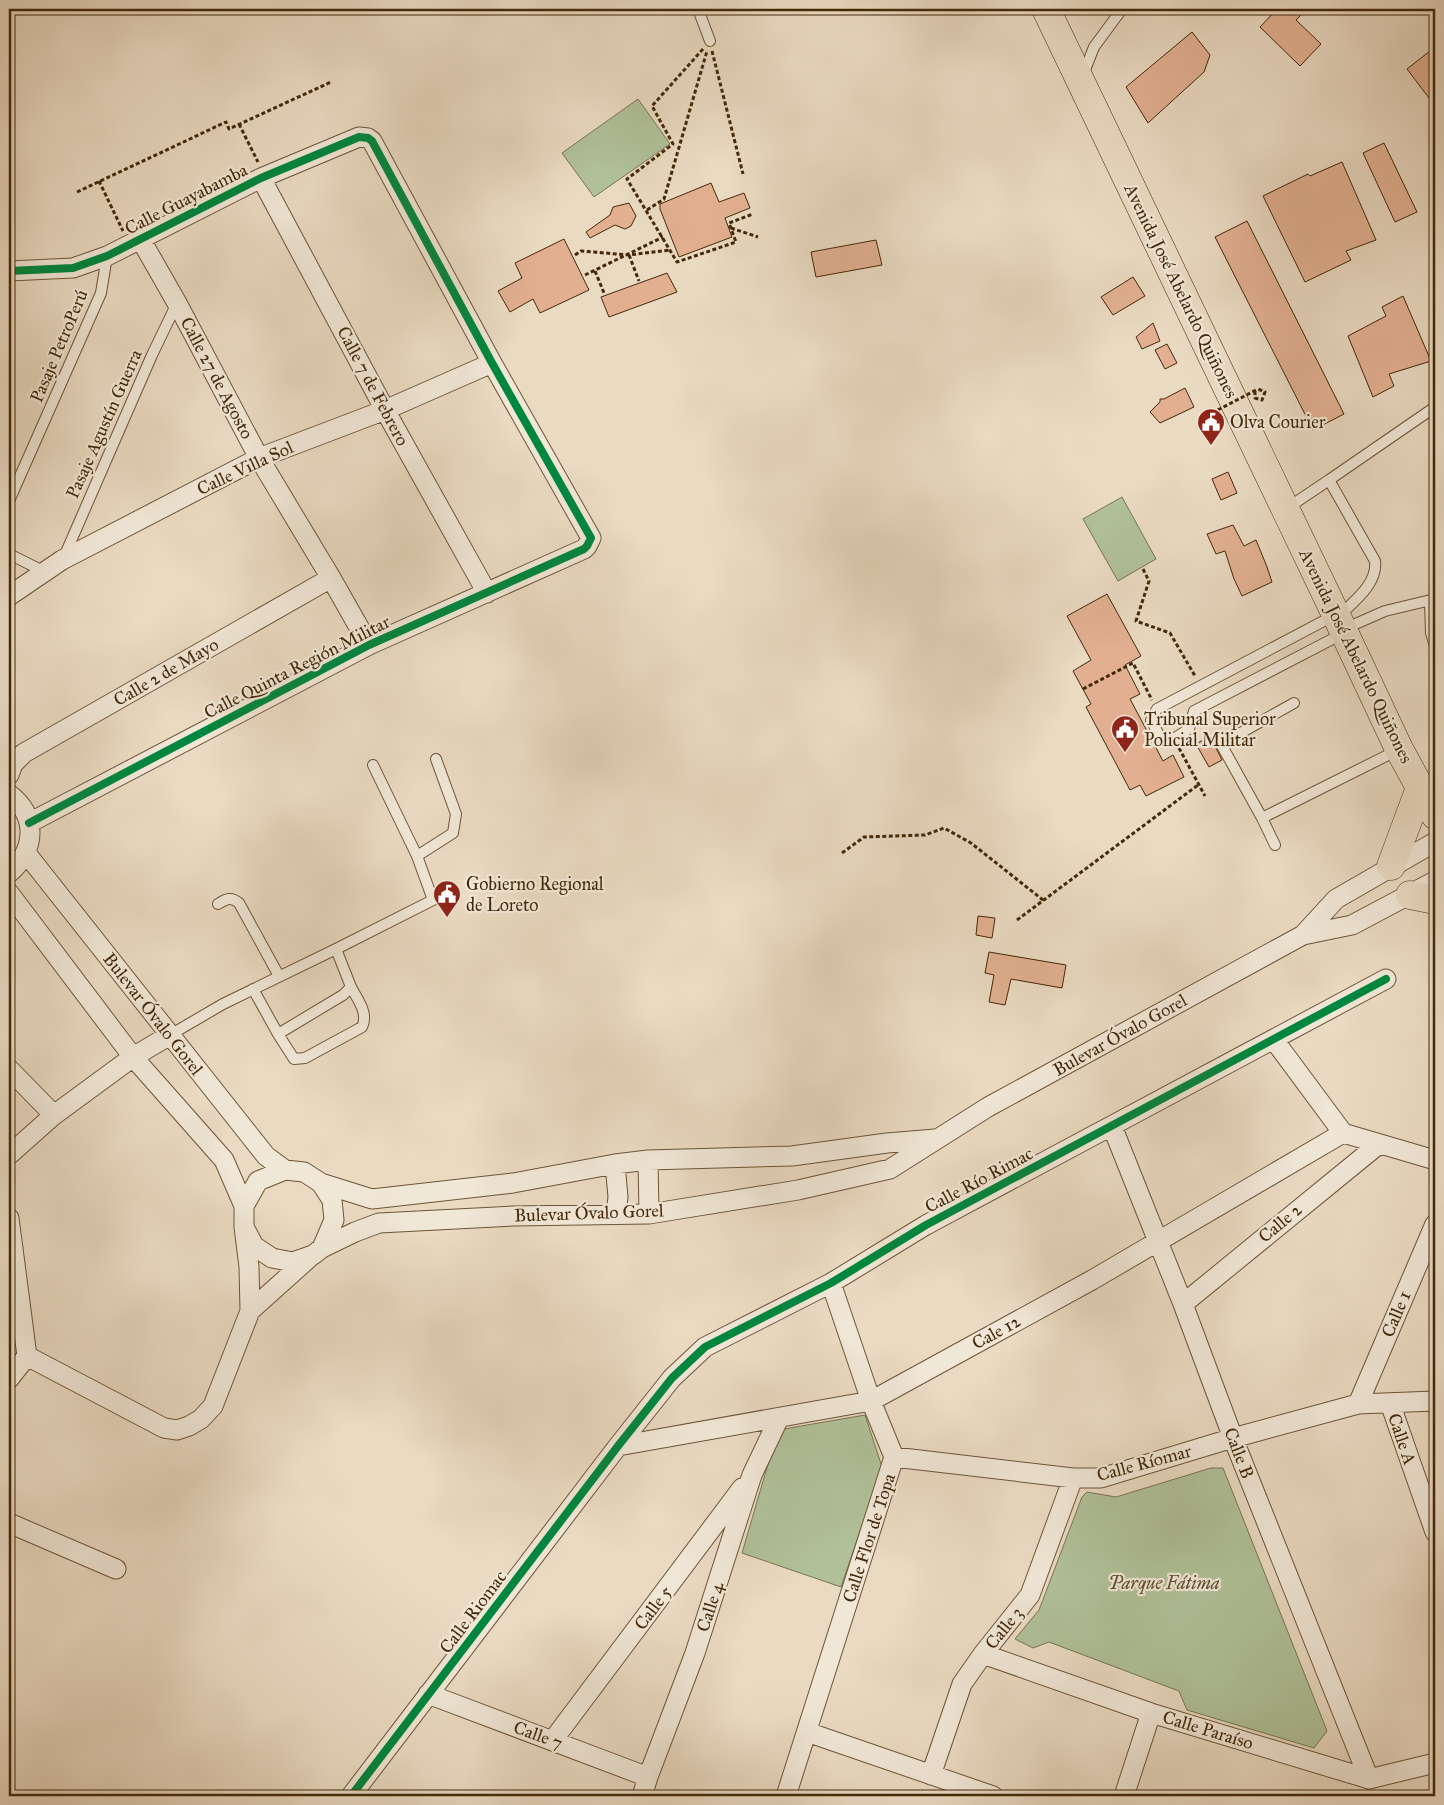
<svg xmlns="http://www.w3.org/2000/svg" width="1444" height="1805" viewBox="0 0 1444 1805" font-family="'IM FELL Great Primer',serif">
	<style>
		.green { fill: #b0c199; stroke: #7a7550 }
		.building { fill: #e2b091; stroke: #432908 }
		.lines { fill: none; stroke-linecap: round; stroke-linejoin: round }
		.service-casing { stroke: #6d5536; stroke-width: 12 }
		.minor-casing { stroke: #6d5536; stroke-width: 21 }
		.primary-casing { stroke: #432908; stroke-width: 29 }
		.path { stroke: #432908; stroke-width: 3; stroke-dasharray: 4 2.5; stroke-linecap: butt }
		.service { stroke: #f1e7d7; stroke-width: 10 }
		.minor { stroke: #f1e7d7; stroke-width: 19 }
		.primary { stroke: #eadac2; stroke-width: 28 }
		.path-bridge { stroke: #432908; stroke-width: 3; stroke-dasharray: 4 2.5; stroke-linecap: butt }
		.cycleway-casing { stroke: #f1e7d7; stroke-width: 11 }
		.cycleway { stroke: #00873e; stroke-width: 8 }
		.labels { text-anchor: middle; stroke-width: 4.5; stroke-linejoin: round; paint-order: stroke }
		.street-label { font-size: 18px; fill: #432908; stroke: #f1e7d7 }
		.poi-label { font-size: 18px; fill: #432908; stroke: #f1e7d7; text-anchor: start }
		.park-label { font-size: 18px; font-style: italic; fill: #5e4f2c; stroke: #f1e7d7 }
	</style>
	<rect width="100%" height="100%" fill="#eadac2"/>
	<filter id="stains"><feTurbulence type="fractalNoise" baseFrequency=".004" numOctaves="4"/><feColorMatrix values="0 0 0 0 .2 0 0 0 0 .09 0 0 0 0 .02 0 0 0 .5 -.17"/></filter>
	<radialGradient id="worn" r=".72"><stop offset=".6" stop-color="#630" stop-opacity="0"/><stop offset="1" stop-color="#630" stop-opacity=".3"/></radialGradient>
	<path class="green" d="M 638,99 L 670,144 L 594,197 L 562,153 Z
		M 1122,497 L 1156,559 L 1118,581 L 1083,519 Z
		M 865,1415 L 882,1467 L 841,1587 L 742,1553 L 778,1430 Z
		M 1211,1468 L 1223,1468 L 1327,1731 L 1314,1748 L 1187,1710 L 1179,1691 L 1049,1642 L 1033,1648 L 1015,1639 L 1039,1610 L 1082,1497 L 1087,1492 L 1116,1497 Z"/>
	<path class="building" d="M 1277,9 L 1307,9 L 1296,20 L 1321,44 L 1300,66 L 1260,27 Z
		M 1192,32 L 1210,55 L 1204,72 L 1148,123 L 1126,87 Z
		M 1435,47 L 1435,106 L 1407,69 Z
		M 1384,143 L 1417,212 L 1395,222 L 1363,153 Z
		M 1342,162 L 1376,240 L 1346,251 L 1351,260 L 1305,282 L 1263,196 L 1308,174 L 1310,176 Z
		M 711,183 L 719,202 L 744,193 L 750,208 L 725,218 L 732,237 L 679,257 L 660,209 L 660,204 Z
		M 629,203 L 636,216 L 631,226 L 625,229 L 615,225 L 590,238 L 586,232 L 610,215 L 613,207 Z
		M 1247,221 L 1344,414 L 1313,430 L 1215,237 Z
		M 564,239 L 589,290 L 540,313 L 533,299 L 510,312 L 498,291 L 522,278 L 515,263 Z
		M 876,240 L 882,265 L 816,277 L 811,252 Z
		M 667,273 L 677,292 L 609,317 L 601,297 Z
		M 1133,277 L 1145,296 L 1113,315 L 1101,297 Z
		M 1403,296 L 1431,361 L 1389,374 L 1394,386 L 1373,397 L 1348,336 L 1386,316 L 1382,307 Z
		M 1153,323 L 1160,341 L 1142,349 L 1136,337 Z
		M 1167,344 L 1177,363 L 1165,369 L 1155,350 Z
		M 1185,388 L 1194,407 L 1160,423 L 1150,412 L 1160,402 L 1160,399 L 1164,399 Z
		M 1228,472 L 1237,493 L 1221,500 L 1212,479 Z
		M 1233,525 L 1244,546 L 1256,540 L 1267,567 L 1272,582 L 1242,596 L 1234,579 L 1225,551 L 1216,554 L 1207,534 Z
		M 1107,594 L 1141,656 L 1125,665 L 1140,694 L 1130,699 L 1163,761 L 1173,755 L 1184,777 L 1146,796 L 1140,785 L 1130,790 L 1086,707 L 1091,704 L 1073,671 L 1091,660 L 1067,616 Z
		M 1210,736 L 1222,760 L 1209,767 L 1196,744 Z
		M 978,916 L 995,918 L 992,938 L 976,935 Z
		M 989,952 L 1066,965 L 1062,988 L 1011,979 L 1005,1005 L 989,1002 L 994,975 L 985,973 Z"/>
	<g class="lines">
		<g class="service-casing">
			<path id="service" d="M 698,9 L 710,41
				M 1083,75 L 1094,47 L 1122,9
				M 9,501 L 101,293 L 107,256
				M 1286,509 L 1329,480
				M 9,554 L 45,572
				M 64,557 L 152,355 L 177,303
				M 1430,602 L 1431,633 L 1435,646
				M 1335,615 L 1157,709 L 1151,720 L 1160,737 L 1175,738 L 1189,729 L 1194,711 L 1344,633
				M 1338,617 C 1353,602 1378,584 1375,561 L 1329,480 L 1435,407
				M 1344,629 L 1385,611 L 1435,599
				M 373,765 L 417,856
				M 1262,818 L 1398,750
				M 1275,845 L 1262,818 L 1221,744 L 1294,703
				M 218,904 C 226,899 231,896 239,903 L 279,976
				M 253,989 L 278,1034 L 343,995 L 351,987 L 336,949
				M 278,1034 L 294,1059 L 305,1058 L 362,1027 C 369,1013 357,999 351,987
				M 170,1035 L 223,1004 L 336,949 L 433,900 L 417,856 L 453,833 L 456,814 L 436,759"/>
		</g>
		<g class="minor-casing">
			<path id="minor" d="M 261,178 L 385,410 L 487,593
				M 141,240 L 177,303 L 259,458 L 331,578 L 369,645
				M 9,271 L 73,268 L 107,256 L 261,178 L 359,137 L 368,138 L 372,141 L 492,363 L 591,538 L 587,546 L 584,549 L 369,645 L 29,823
				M 9,596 L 62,560 L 259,458 L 385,410 L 492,363
				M 9,775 L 13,764 L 24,753 L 331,578
				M 9,794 C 38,816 36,850 9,873
				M 26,853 L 266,1156 L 285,1170
				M 9,893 L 133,1057 L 224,1160 L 244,1206
				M 1303,935 L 1336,899 L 1435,842
				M 1274,1040 L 1343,1133
				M 9,1069 L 54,1115
				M 1112,1126 L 1183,1304 L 1233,1438 L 1369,1779
				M 1343,1133 L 1435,1160
				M 9,1155 L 54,1115 L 133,1057 L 170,1035
				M 648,1160 L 649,1214
				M 615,1164 L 618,1197 L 616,1214
				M 321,1183 L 372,1199 L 513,1183 L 615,1164 L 648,1160 L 792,1156 L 887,1143 L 935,1139
				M 9,1218 L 27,1356 L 9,1379
				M 322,1248 L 355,1232 L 379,1223 L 513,1216 L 649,1214 L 798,1190 L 890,1169 L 988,1107 L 1303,935 L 1352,925 L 1435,881
				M 1183,1304 L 1379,1144
				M 250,1311 L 309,1258
				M 27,1356 L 164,1428 L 177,1430 L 189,1426 L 201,1419 L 213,1406 L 250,1311 L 249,1267 L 244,1227 L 244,1206 L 258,1181 L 285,1170 L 304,1172 L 321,1183 L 332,1200 L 334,1220 L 322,1248 L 313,1255 L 293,1262 L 272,1258 L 254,1246 L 244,1227
				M 1390,1403 L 1435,1532
				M 1358,1404 L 1435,1224
				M 618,1446 L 871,1401 L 1092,1280 L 1343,1133
				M 894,1457 L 1073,1478 L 1101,1478 L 1233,1438 L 1358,1404 L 1435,1401
				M 9,1523 L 116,1569
				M 983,1654 L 1151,1713 L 1369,1779 L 1435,1763
				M 428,1694 L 648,1777
				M 807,1732 L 993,1796
				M 553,1740 L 742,1488
				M 931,1775 L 962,1684 L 983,1654 L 1030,1595 L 1073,1478
				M 351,1796 L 618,1446 L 672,1378 L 705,1347 L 831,1283 L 926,1225 L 1386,979
				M 642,1796 L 648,1777 L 695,1653 L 752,1475 L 779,1418
				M 786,1796 L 894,1457 L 871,1401 L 831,1283
				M 1124,1796 L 1151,1713"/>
		</g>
		<g class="primary-casing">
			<path id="primary" d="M 1046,9 L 1337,617 L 1399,749 L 1435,815
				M 1391,866 L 1420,788
				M 1410,895 L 1435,900"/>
		</g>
		<path class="path" d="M 703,49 L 652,106 L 673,144 L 627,179 L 677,262 L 736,242 L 729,223 L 753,214
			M 712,51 L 743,174
			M 239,124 L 258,162
			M 99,181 L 123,231
			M 77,192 L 226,122 L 229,129 L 331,82
			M 647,210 L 664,199 L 707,51
			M 731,228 L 758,237
			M 575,255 L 581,251 L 629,255 L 670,250
			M 629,255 L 639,281
			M 595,271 L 604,293
			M 585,275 L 663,237
			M 1255,391 L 1255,398 L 1262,400 L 1265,392 L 1258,389
			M 1212,413 L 1210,421 L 1216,424 L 1220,420
			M 1143,569 L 1149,581 L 1136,621 L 1170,633 L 1195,676
			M 1083,689 L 1133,663 L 1152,700
			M 1179,748 L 1205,796
			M 842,853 L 864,837 L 925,835 L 944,828 L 971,843 L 1043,900
			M 1017,920 L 1198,785"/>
		<use href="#service" class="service"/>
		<use href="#minor" class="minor"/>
		<use href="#primary" class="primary"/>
		<path class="path-bridge" d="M 1212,413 L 1258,389"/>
		<g class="cycleway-casing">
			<path id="cycleway" d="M 9,271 L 73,268 L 107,256 L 261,178 L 359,137 L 368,138 L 372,141 L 492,363 L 591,538 L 587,546 L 584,549 L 369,645 L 29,823
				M 351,1796 L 618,1446 L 672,1378 L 705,1347 L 831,1283 L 926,1225 L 1386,979"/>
		</g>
		<use href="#cycleway" class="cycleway"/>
	</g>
	<defs>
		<g id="civic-pin" transform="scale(1.4375)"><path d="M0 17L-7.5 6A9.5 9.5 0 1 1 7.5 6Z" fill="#8f2418" stroke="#f1e7d7"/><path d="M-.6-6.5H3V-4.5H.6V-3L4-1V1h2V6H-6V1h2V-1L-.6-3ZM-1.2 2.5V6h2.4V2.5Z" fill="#fff"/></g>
	</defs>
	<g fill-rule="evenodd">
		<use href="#civic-pin" x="1211" y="422"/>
		<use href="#civic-pin" x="1125" y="729"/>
		<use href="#civic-pin" x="447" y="894"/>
	</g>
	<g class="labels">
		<g class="street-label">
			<text transform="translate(186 199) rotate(-27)" y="6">Calle Guayabamba</text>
			<text transform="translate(1181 291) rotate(64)" y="6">Avenida José Abelardo Quiñones</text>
			<text transform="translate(59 346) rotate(-67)" y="6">Pasaje PetroPerú</text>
			<text transform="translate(217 378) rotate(62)" y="6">Calle 27 de Agosto</text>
			<text transform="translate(373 386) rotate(62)" y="6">Calle 7 de Febrero</text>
			<text transform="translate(104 424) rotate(-66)" y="6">Pasaje Agustín Guerra</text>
			<text transform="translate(245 468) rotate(-25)" y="6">Calle Villa Sol</text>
			<text transform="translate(1356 656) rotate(64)" y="6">Avenida José Abelardo Quiñones</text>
			<text transform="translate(297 667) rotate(-27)" y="6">Calle Quinta Región Militar</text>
			<text transform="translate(166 672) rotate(-30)" y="6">Calle 2 de Mayo</text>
			<text transform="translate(153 1014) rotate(52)" y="6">Bulevar Óvalo Gorel</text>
			<text transform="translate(1120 1035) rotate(-29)" y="6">Bulevar Óvalo Gorel</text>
			<text transform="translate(979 1180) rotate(-28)" y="6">Calle Río Rimac</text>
			<text transform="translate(589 1213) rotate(-2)" y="6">Bulevar Óvalo Gorel</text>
			<text transform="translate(1280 1223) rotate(-40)" y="6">Calle 2</text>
			<text transform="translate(1396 1314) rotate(-67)" y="6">Calle 1</text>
			<text transform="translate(996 1332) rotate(-29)" y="6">Cale 12</text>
			<text transform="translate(1402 1439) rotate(71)" y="6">Calle A</text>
			<text transform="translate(1239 1453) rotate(69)" y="6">Calle B</text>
			<text transform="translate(1144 1463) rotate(-15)" y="6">Calle Ríomar</text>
			<text transform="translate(869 1538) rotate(-72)" y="6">Calle Flor de Topa</text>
			<text transform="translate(710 1607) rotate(-72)" y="6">Calle 4</text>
			<text transform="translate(653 1608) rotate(-53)" y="6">Calle 5</text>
			<text transform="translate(473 1612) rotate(-53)" y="6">Calle Riomac</text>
			<text transform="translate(1004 1628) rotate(-51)" y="6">Calle 3</text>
			<text transform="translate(1208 1730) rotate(17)" y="6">Calle Paraíso</text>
			<text transform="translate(538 1735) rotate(20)" y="6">Calle 7</text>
		</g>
		<g class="poi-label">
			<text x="1230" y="428">Olva Courier</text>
			<text x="1144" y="725">Tribunal Superior<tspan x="1144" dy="21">Policial Militar</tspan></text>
			<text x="466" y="890">Gobierno Regional<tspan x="466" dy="21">de Loreto</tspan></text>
		</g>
		<g class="park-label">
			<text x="1164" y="1589">Parque Fátima</text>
		</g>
	</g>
	<rect width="1444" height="1805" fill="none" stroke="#eadac2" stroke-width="30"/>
	<rect x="10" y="10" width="1424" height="1785" fill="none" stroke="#432908" stroke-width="2.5"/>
	<rect x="15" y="15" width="1414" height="1775" fill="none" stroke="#432908"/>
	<rect width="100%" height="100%" filter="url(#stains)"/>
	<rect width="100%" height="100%" fill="url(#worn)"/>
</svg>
